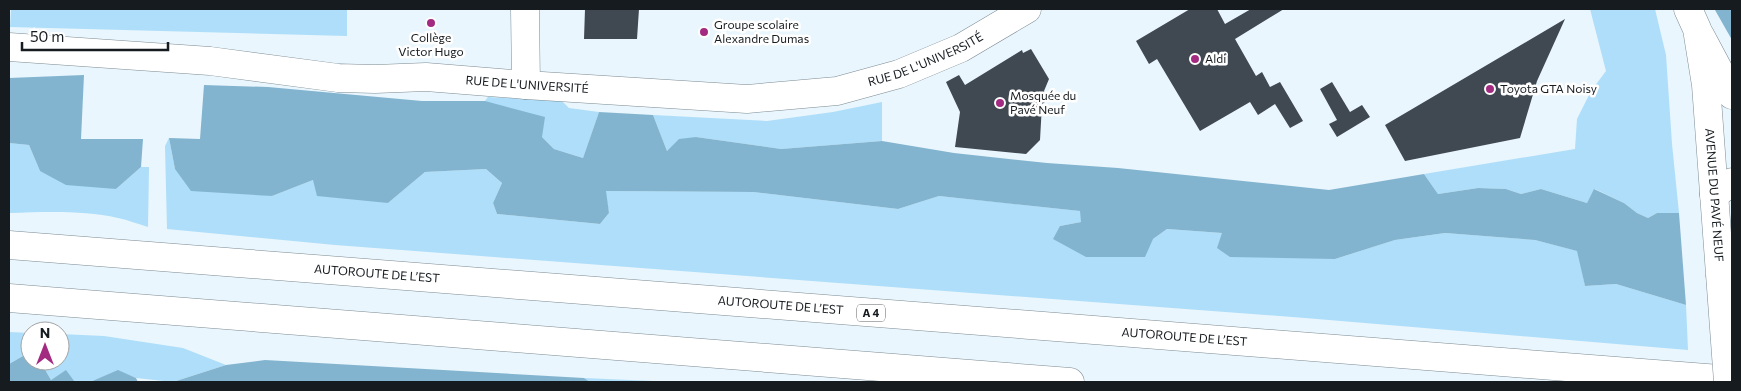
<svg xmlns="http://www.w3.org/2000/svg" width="1741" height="391" viewBox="0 0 1741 391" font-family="Commissioner,sans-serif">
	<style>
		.green { fill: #aedef9 }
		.forest { fill: #83b4cf }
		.building { fill: #404852 }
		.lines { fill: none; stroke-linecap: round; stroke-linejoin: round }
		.minor-casing { stroke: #7d8b93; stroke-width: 29 }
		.major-casing { stroke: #7d8b93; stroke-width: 29 }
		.highway-casing { stroke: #7d8b93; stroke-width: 29 }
		.minor { stroke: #fff; stroke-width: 28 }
		.major { stroke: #fff; stroke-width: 28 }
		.highway { stroke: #fff; stroke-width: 28 }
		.major-bridge-casing { stroke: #7d8b93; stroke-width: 29; stroke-linecap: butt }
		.major-bridge { stroke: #fff; stroke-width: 28 }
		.poi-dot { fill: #a32a81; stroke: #fff; stroke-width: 2 }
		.labels { text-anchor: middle; stroke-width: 5; stroke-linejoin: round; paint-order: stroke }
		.shield { fill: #fff; stroke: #5c5f62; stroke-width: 1 }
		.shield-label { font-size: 11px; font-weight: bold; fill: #161b1f }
		.poi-label { font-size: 12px; fill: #161b1f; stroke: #fff; text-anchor: start }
		.street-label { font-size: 12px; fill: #161b1f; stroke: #fff }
	</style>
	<rect width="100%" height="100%" fill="#e9f6fd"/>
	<path class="green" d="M 11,9 L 347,9 L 347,36 L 10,27 Z
		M 1590,9 L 1655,9 L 1666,55 L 1672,144 L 1679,213 L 1657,213 L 1648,218 L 1637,213 L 1624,203 L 1595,189 L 1587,203 L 1541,189 L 1521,194 L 1506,189 L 1478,188 L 1438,194 L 1424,174 L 1575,149 L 1577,119 L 1591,91 L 1606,71 Z
		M 488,97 L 562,101 L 569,108 L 599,112 L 583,158 L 554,149 L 542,137 L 485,101 Z
		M 882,102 L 882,141 L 781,149 L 696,137 L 667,151 L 653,115 L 767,121 L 833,112 Z
		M 169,138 L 175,169 L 272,196 L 313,180 L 388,203 L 425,172 L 486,169 L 502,183 L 493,203 L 497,214 L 600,224 L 609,213 L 605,191 L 753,192 L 898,209 L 939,196 L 1081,211 L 1081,222 L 1060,226 L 1153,239 L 1167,229 L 1222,233 L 1335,259 L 1395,240 L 1445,233 L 1535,240 L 1578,251 L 1585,286 L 1616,284 L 1686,305 L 1688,350 L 1305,318 L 335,245 L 167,229 L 165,146 Z
		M 9,143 L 29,145 L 40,171 L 116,189 L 141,167 L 149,167 L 148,227 C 138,224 128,220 118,218 C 83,210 45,212 9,213 Z
		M 9,332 L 30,333 L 30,352 L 9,364 Z
		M 60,334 L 104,336 L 183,348 L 226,365 L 173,382 L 136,378 L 118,371 L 90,382 L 75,382 L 66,371 L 51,380 L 40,361 L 60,361 Z
		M 584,378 L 676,382 L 590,382 Z"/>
	<path class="forest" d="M 1715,9 L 1732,9 L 1732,40 L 1715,10 Z
		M 84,75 L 81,139 L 143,139 L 141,167 L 116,189 L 66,185 L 40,171 L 29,145 L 9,143 L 9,78 Z
		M 204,85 L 268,87 L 422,101 L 485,101 L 545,117 L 542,137 L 554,149 L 583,158 L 599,112 L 653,115 L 667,151 L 679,139 L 696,137 L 781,149 L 882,141 L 954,153 L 1047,163 L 1118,168 L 1329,190 L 1424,174 L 1438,194 L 1478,188 L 1506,189 L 1521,194 L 1541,189 L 1587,203 L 1594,189 L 1624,203 L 1637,213 L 1648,218 L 1657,213 L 1679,213 L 1686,305 L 1616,284 L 1585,286 L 1577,251 L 1535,240 L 1445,233 L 1395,240 L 1335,259 L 1230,257 L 1217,248 L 1222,233 L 1167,229 L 1153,239 L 1145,257 L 1086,257 L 1053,239 L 1060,226 L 1081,222 L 1080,211 L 939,196 L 898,209 L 753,192 L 606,191 L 609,213 L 600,224 L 497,214 L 493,203 L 502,183 L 486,169 L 425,172 L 388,203 L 317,196 L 313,180 L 272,196 L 191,191 L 175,169 L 169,138 L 200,139 Z
		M 30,352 L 30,361 L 40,361 L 51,380 L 66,370 L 75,382 L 9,382 L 9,364 Z
		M 265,360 L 584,378 L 590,382 L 173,382 L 226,365 Z
		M 118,370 L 136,378 L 138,382 L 90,382 Z"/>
	<path class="building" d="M 585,9 L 639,9 L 637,39 L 584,39 Z
		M 1190,9 L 1217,9 L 1225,24 L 1251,9 L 1284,9 L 1235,39 L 1256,76 L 1262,72 L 1270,87 L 1280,82 L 1303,121 L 1290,128 L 1275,104 L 1258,115 L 1250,102 L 1200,131 L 1157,59 L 1149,64 L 1136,41 Z
		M 1565,19 L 1537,81 L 1520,138 L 1405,161 L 1385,125 Z
		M 1031,49 L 1049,79 L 1044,91 L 1047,101 L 1042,104 L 1040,140 L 1026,154 L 955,147 L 960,112 L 946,82 L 959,75 L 965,85 L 1022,50 L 1023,53 Z
		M 1332,82 L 1350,112 L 1362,105 L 1370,117 L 1337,137 L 1329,124 L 1337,120 L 1320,89 Z"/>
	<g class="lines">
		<g class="minor-casing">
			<g id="minor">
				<path d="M 525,9 L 526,85"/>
				<path d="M 1700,35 L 1732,95"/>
				<path id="s1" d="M 9,47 L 210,61 L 338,78 L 375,79 L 426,77 L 526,85 L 747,99 L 837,91 L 899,74 L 961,48 L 1027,9"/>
				<path d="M 1714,195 L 1732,182"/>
			</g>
		</g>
		<g class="major-casing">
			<g id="major">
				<path id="s2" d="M 1688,9 L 1697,29 L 1706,85 L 1720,274"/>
			</g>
		</g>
		<g class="highway-casing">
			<g id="highway">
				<path id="s3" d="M 9,245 L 1732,380"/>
				<path d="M 9,298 L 1070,382"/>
			</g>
		</g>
		<use href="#minor" class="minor"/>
		<use href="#major" class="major"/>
		<use href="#highway" class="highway"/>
		<g class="major-bridge-casing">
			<path id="major-bridge" d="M 1720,274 L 1728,382"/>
		</g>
		<use href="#major-bridge" class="major-bridge"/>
	</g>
	<g class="poi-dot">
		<circle cx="431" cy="23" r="5"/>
		<circle cx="704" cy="32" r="5"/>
		<circle cx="1195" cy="59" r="5"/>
		<circle cx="1490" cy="89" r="5"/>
		<circle cx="1000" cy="103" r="5"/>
	</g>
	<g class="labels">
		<rect class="shield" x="857" y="304.5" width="28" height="17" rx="4"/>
		<g class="shield-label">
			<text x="871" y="317">A 4</text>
		</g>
		<g class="poi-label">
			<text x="714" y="29">Groupe scolaire<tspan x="714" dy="14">Alexandre Dumas</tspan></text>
			<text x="431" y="42" text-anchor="middle">Collège<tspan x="431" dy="14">Victor Hugo</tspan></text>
			<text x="1205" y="63">Aldi</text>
			<text x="1500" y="93">Toyota GTA Noisy</text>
			<text x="1010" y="100">Mosquée du<tspan x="1010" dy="14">Pavé Neuf</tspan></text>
		</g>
		<g class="street-label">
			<text dy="4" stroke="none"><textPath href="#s1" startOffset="925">RUE DE L'UNIVERSITÉ</textPath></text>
			<text dy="4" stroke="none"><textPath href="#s1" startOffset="520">RUE DE L'UNIVERSITÉ</textPath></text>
			<text dy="4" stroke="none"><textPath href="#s2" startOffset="189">AVENUE DU PAVÉ NEUF</textPath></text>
			<text dy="4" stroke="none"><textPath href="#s3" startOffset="369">AUTOROUTE DE L’EST</textPath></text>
			<text dy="4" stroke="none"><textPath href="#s3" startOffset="774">AUTOROUTE DE L’EST</textPath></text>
			<text dy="4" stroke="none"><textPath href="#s3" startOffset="1179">AUTOROUTE DE L’EST</textPath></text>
		</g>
	</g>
	<rect width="1741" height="391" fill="none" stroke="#161b1f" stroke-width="20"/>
	<g transform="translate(45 346)"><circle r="24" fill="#ffffff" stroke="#a2a4a5"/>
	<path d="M0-4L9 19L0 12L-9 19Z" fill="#a32a81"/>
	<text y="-8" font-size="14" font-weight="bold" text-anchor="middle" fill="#161b1f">N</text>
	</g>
	<path d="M22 42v8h146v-8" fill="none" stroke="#161b1f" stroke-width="2.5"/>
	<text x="30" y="42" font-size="15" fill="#161b1f" stroke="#ffffff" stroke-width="4" paint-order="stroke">50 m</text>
</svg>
